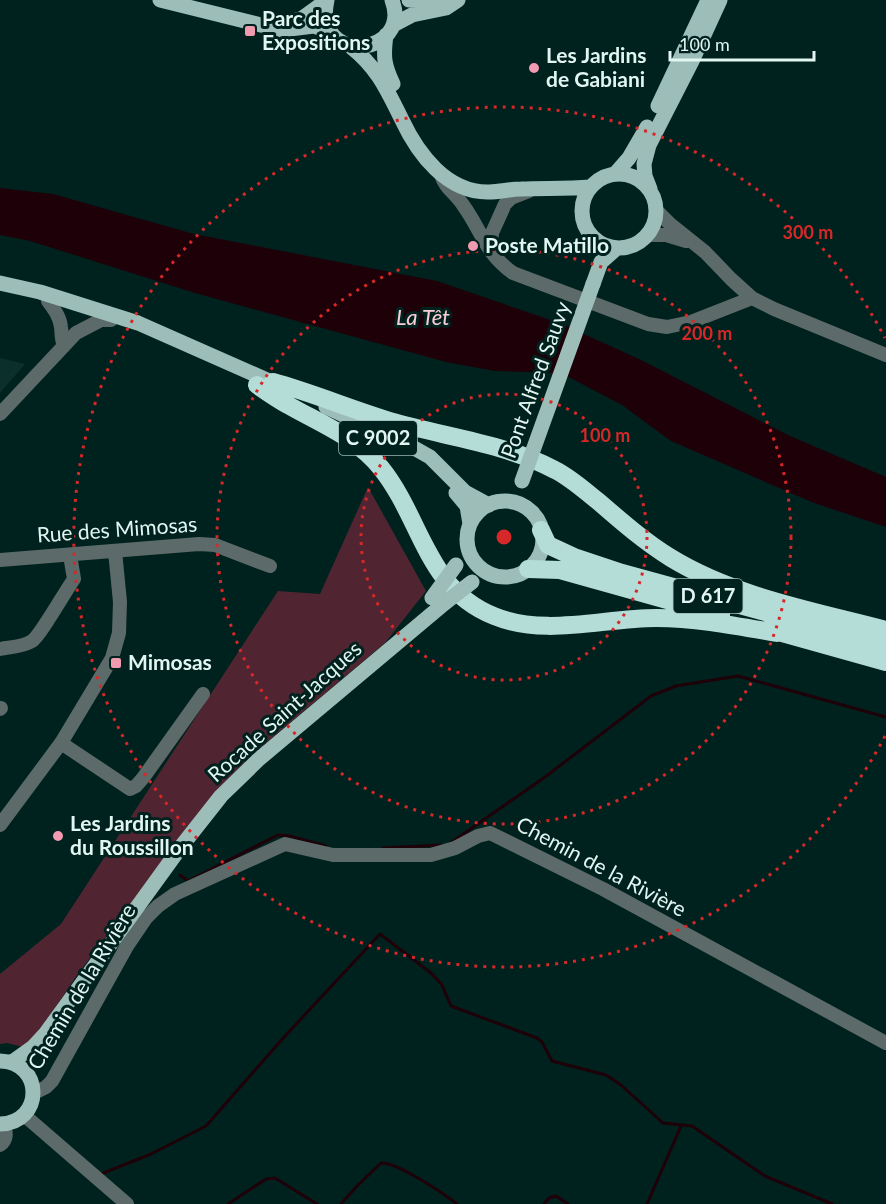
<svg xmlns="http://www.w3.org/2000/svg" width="886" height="1204" viewBox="0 0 886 1204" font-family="Lato,sans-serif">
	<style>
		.built { fill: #0b302c }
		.green { fill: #502531 }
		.water { fill: #1e0009 }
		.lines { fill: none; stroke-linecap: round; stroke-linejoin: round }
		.stream { stroke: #1e0009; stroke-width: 3 }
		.minor { stroke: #5c6b69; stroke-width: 14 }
		.major { stroke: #9cbdb8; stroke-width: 15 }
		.highway { stroke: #b5ddd7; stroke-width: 18 }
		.major-bridge { stroke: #9cbdb8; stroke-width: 15 }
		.ring { fill: none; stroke: #d62828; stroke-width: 3; stroke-dasharray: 3 6 }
		.poi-dot { fill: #f29ab0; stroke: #00221f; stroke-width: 2 }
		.labels { text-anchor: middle; stroke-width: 6; stroke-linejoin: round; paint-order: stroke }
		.shield { fill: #00221f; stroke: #9eb6b2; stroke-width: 1.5 }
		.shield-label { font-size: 20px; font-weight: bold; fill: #e1f5f1 }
		.poi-label { font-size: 21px; font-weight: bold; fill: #e1f5f1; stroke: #00221f; text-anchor: start }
		.street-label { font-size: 21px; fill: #e1f5f1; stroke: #00221f }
		.water-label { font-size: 22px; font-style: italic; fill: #facdd6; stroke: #00221f }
		.centre { fill: #d62828; stroke: #00221f; stroke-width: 3 }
		.ring-label { font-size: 18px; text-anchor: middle; font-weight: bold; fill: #d62828; stroke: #00221f; stroke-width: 6; stroke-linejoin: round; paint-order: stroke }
	</style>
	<rect width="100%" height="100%" fill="#00221f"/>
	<path class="built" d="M 0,358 L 25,364 L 0,393 Z"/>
	<path class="green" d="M 368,487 L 426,591 L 385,643 L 255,752 L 215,792 L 75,978 L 34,1040 L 23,1047 L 7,1043 L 0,1044 L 0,974 L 61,924 L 278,591 L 320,594 Z"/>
	<path class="water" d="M 0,188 L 53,194 L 194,234 L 437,281 L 562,324 L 641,360 L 790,436 L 886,477 L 886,527 L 814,503 L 671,441 L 622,405 L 561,373 L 495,371 L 446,362 L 195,293 L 30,241 L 0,235 Z"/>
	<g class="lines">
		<path class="stream" d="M 449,844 L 545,777 L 651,696 L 676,686 L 738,676 L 886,717
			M 383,848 L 442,845
			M 180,875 L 188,881 L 278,835 L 290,836 L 326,846
			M 101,1174 L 151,1154 L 206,1126 L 285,1036 L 380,934 L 431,973 L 442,985 L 451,1006 L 537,1038 L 542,1042 L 552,1061 L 606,1075 L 621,1085 L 663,1123 L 692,1126 L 765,1176 L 832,1204
			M 228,1204 L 266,1179 L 275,1178 L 317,1204
			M 341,1204 L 358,1185 L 381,1163 C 397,1162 443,1193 457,1204
			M 544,1204 L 549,1198 L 556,1196 L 568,1204
			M 647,1204 L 681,1126"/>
		<path class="minor" d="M 441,175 C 445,188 455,193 463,205 C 482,231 484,252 513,273 L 648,324 L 667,327 L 691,322 L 752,298
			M 656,210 L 670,224 L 705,252 L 731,279 L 752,298 L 774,309 L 886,355
			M 647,235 L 666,235 L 686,241
			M 496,255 L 491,246 L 492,233 L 505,204 L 511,198 L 529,191
			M 48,301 C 54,309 60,317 61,327 C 62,335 61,339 64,346
			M 0,414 L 76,333 L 101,320 L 111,320
			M 0,560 L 199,544 L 215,545 L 270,566
			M 0,649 C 10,647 23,647 32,641 C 40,636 66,590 74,579 L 70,555
			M 0,709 L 1,708
			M 61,743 L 130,789 L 136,786 L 143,778 L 203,694
			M 0,825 L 61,743 L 112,658 L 119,633 L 120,602 L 115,551
			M 34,1093 L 46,1087 L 52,1081 L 127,946 L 146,918 L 158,906 L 175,894 L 285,844 L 333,855 L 431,855 L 455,848 L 478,836 L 490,833 L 603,889 L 886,1043
			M 24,1115 L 127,1204
			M 0,1145 C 8,1139 6,1132 4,1124"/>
		<path class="major" d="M 160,0 L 281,30 L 314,26 L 330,32
			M 327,0 C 312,67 413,56 392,0
			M 409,0 L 442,1
			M 288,22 L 301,19 L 326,1
			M 393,25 L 412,15 L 446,8 L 458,0
			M 386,35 C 383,57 384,65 393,84
			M 350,46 C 378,68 387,90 402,120 C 418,154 447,193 489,192 C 500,192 510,189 521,189 C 544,188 567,189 590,187
			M 658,106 L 708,0
			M582 211a37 37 0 1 1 74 0a37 37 0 1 1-74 0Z
			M 615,174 L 629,158 L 647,127
			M 650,189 L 645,176 L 644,164 L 649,145 L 692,61 L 720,0
			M 0,283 L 40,292 L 138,323 L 283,387
			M 593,284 L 601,262 L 617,248
			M 326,407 L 407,444 L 430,457 L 465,492 L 489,505
			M 456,493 L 467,506 L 470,524
			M467 539a38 38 0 1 1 76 0a38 38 0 1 1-76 0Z
			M 0,1061 C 44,1062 44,1123 0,1124
			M 12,1062 L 33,1047 L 46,1033 L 180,848 L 221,796 L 259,759 L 446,602"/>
		<path class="highway" d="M 273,382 C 313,393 350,409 390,421 C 445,437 504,443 555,470 C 571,478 585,491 599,502 C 622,522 645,542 671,558 C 735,597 814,611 886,630
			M 257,385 C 267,392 277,399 288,405 C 321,424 356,437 381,468 C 422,519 426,589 494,616 C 545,637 603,618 656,618 C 696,618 737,626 777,633
			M 541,530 L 548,545 L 574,557 L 622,573 L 886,645
			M 528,569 L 560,570 L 721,615
			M 768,629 L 886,662"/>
		<path class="major-bridge" d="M 522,481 L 593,284
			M 432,598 L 456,565
			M 446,602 L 472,582"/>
	</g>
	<g class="ring">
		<circle cx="504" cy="537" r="143"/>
		<circle cx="504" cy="537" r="287"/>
		<path d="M885 736A430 430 0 1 1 885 338"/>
	</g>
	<g class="poi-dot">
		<rect x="244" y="25" width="12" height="12" rx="3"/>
		<circle cx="534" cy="68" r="6"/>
		<circle cx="473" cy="246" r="6"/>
		<rect x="110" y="657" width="12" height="12" rx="3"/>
		<circle cx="58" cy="836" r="6"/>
	</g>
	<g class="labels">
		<g class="shield">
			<rect x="339" y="421" width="78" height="34" rx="4.5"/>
			<rect x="673.5" y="579" width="69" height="34" rx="4.5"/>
		</g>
		<g class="shield-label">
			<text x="378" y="445">C 9002</text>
			<text x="708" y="603">D 617</text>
		</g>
		<g class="poi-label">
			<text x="262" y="26">Parc des<tspan x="262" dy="24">Expositions</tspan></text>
			<text x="546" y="63">Les Jardins<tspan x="546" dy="24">de Gabiani</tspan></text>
			<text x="485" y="253">Poste Matillo</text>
			<text x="128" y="670">Mimosas</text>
			<text x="70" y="831">Les Jardins<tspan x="70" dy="24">du Roussillon</tspan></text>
		</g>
		<g class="street-label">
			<text transform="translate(536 380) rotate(-70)" y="7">Pont Alfred Sauvy</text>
			<text transform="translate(117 530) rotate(-4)" y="7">Rue des Mimosas</text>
			<text transform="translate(285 712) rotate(-42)" y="7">Rocade Saint-Jacques</text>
			<text transform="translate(601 867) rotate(28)" y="7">Chemin de la Rivière</text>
			<text transform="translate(82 987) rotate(-59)" y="7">Chemin de la Rivière</text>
		</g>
		<g class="water-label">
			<text x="423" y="325">La Têt</text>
		</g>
	</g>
	<circle cx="504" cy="537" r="9" class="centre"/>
	<g class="ring-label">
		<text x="808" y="239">300 m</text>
		<text x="707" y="340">200 m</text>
		<text x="605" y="442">100 m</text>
	</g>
	<path d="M670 51v9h144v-9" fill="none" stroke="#e1f5f1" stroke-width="3"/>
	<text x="679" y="51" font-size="18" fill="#e1f5f1" stroke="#00221f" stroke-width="4.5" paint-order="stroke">100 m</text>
</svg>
